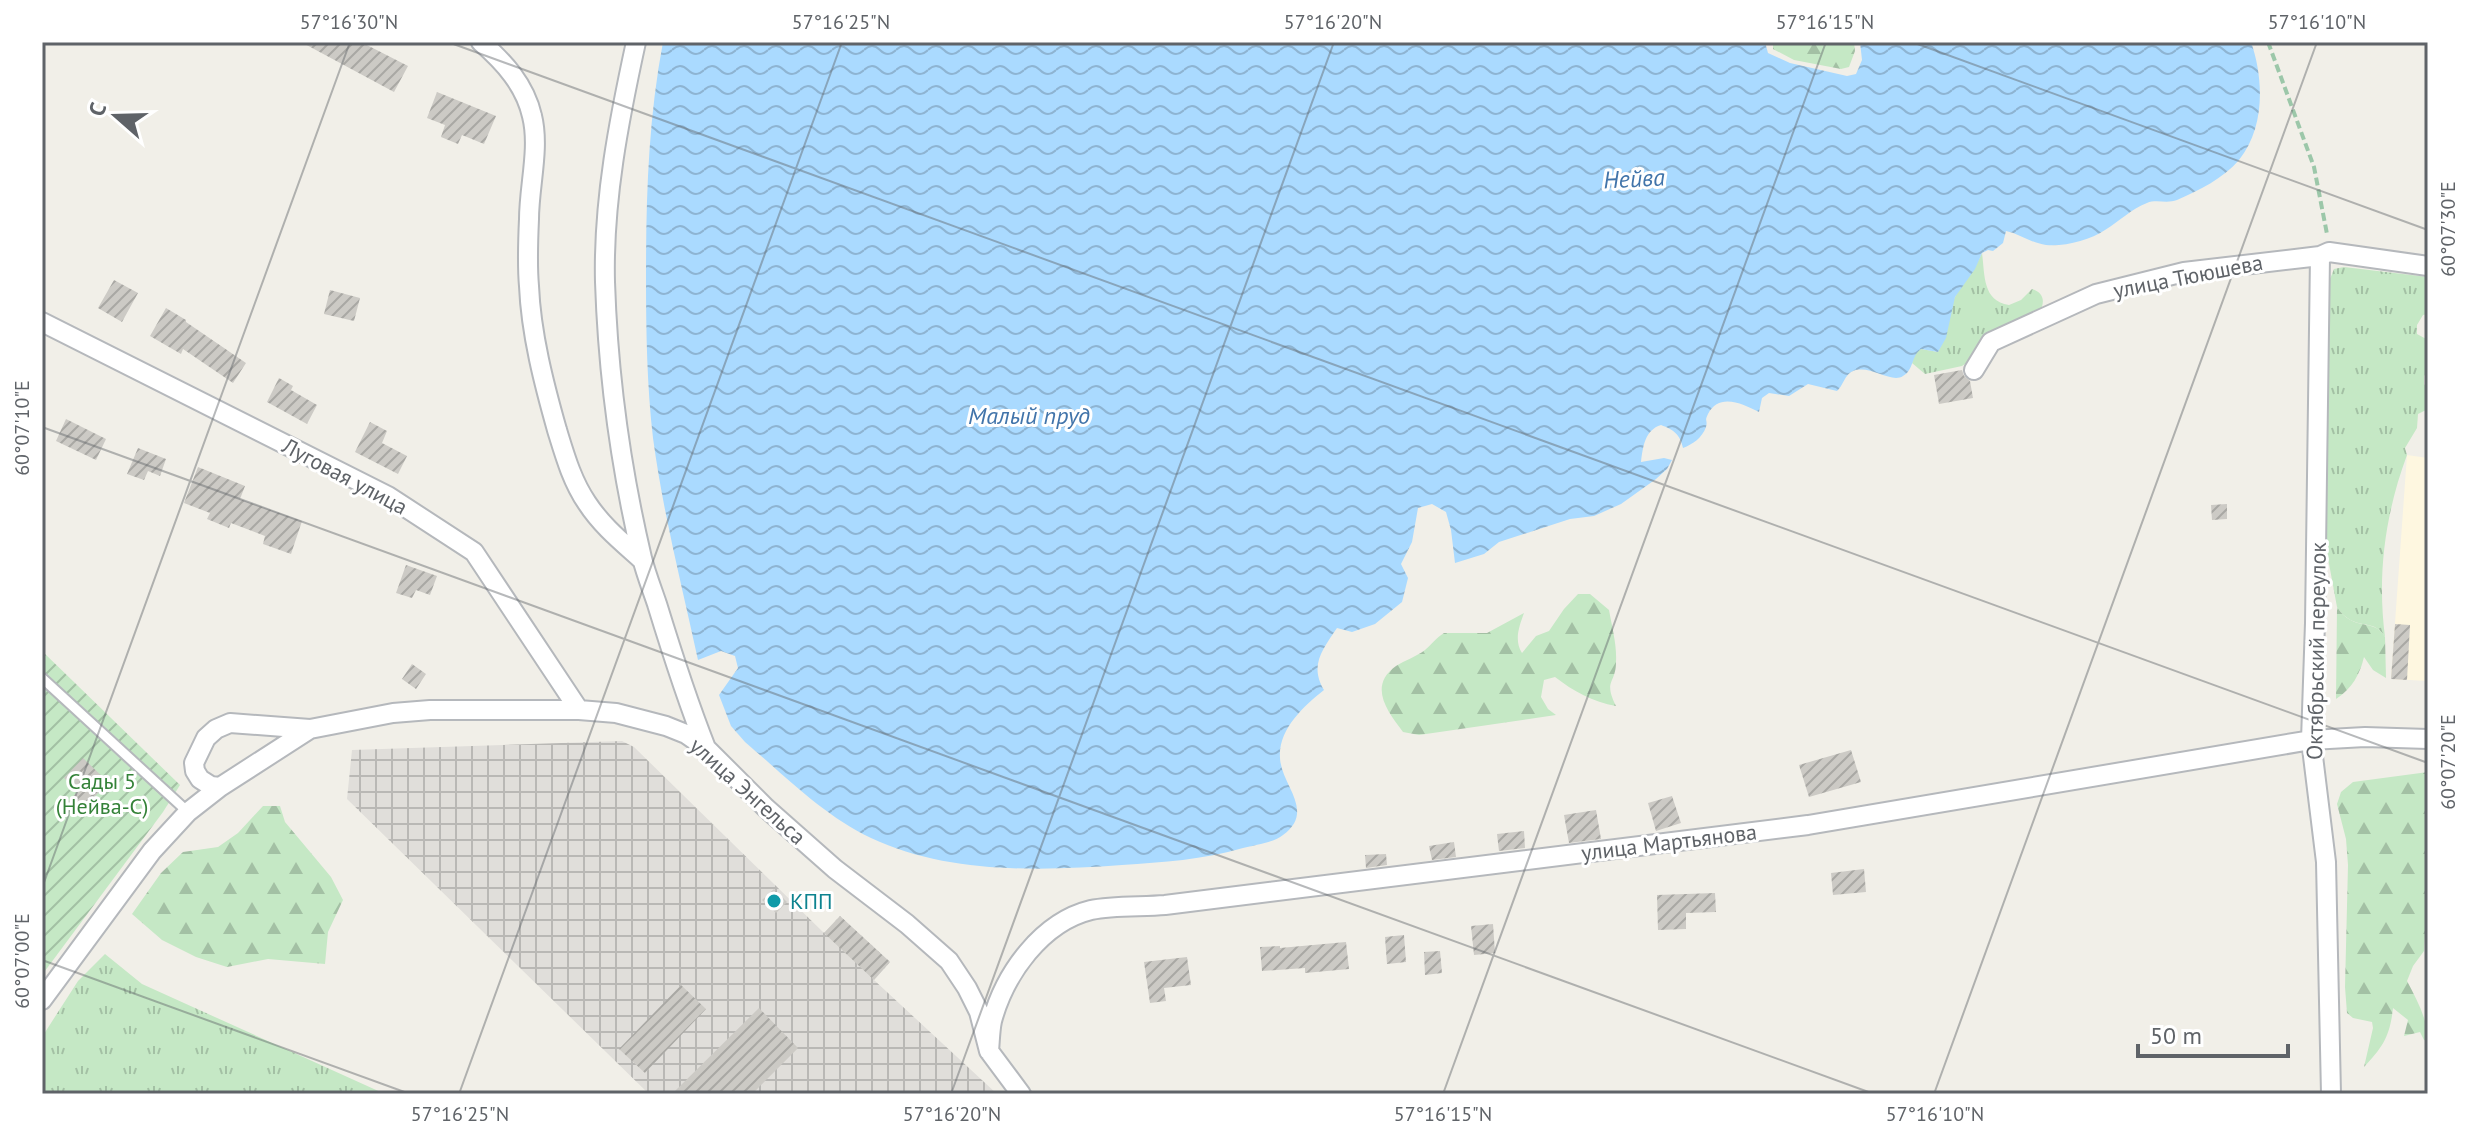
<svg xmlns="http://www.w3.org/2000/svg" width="2470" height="1136" viewBox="0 0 2470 1136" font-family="'PT Sans',sans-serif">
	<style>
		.commercial { fill: #fef7e0 }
		.industrial { fill: url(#industrial-grid) }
		.grass { fill: url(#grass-tufts) }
		.forest { fill: url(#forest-firs) }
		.garden { fill: url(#garden-furrows) }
		.water { fill: url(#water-waves) }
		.building { fill: url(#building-hatch) }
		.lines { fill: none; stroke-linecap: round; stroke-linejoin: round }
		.service-casing { stroke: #b5b8bc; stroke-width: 13 }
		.minor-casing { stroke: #b5b8bc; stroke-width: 22 }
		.path { stroke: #9cc7a9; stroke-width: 4; stroke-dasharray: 8 4; stroke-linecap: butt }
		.service { stroke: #fff; stroke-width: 9 }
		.minor { stroke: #fff; stroke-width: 18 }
		.ticks { fill: none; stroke: #5f6368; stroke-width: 2; stroke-opacity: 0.45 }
		.culture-dot { fill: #0f9aa8; stroke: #fff; stroke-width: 3 }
		.labels { text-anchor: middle; stroke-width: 6; stroke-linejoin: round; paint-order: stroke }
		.street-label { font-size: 22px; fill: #5f6368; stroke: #fff }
		.park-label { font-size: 22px; fill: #348238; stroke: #fff }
		.culture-label { font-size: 22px; fill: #0d838f; stroke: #fff; text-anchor: start }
		.water-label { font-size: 24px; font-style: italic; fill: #4174aa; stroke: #fff }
		.neatline { fill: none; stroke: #5f6368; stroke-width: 3 }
		.ticks-label { font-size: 20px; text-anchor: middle; fill: #5f6368 }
	</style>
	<defs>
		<pattern id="industrial-grid" width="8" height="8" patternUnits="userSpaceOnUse" patternTransform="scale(2)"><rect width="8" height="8" fill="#e0deda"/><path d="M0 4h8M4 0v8" fill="none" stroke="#b9b8b5"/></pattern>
		<pattern id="grass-tufts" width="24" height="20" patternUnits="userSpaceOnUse" patternTransform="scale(2)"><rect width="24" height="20" fill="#c5e8c5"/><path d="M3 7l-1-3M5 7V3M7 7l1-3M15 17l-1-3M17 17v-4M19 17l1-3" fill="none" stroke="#a3c0a4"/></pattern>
		<pattern id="forest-firs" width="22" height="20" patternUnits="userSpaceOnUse" patternTransform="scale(2)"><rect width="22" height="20" fill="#c5e8c5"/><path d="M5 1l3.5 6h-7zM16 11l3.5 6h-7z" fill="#a3c0a4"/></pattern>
		<pattern id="garden-furrows" width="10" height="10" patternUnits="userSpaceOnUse" patternTransform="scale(2)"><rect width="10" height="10" fill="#c5e8c5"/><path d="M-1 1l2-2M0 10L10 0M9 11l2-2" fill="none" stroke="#a3c0a4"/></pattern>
		<pattern id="water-waves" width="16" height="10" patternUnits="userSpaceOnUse" patternTransform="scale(2)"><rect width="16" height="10" fill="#aadaff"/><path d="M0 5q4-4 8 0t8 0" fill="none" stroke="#8eb4d2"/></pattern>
		<pattern id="building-hatch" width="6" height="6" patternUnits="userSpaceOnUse" patternTransform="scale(2)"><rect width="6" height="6" fill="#cccac5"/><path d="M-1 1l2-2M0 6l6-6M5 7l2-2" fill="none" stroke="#a9a8a4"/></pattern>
	</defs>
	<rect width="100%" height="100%" fill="#f1efe8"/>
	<path class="commercial" d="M 2407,455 L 2428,458 L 2428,681 L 2391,679 Z"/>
	<path class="industrial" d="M 622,741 L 634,747 L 824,933 L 840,916 L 890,962 L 874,980 L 997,1094 L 649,1094 L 347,799 L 352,750 Z"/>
	<path class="grass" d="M 1982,253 C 1985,274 1982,301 2009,305 L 2021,300 L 2032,289 C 2045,293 2045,303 2039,313 L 1962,366 L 1925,374 L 1912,363 L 1915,353 L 1921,349 L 1938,352 C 1950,331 1946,315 1955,297 C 1962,282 1975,269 1982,253 Z
		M 2344,267 L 2428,277 L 2428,314 L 2423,315 L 2417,325 L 2417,334 L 2428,340 L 2428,371 L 2424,376 L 2424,384 L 2428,390 L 2428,409 L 2418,414 L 2417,428 L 2405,448 L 2407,455 C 2385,514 2377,575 2385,637 C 2373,616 2354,633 2337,607 L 2325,542 L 2330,279 L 2334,269 Z
		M 105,954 L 142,984 L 385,1094 L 42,1094 L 42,1037 L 78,981 Z"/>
	<path class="forest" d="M 1773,42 L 1854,42 L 1855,51 L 1849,67 L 1841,69 L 1794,60 L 1773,49 Z
		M 1578,594 L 1590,594 L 1609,610 C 1612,627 1617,645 1616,662 C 1616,684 1603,680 1616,706 C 1593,702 1573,691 1555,677 L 1544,680 L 1541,697 L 1548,709 L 1556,715 L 1419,735 L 1403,732 C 1387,711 1368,686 1396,666 C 1405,660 1416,657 1425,650 C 1431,645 1436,638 1444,633 L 1487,633 L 1524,613 C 1519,627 1514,640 1522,653 L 1536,636 L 1549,631 L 1564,609 Z
		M 2337,607 C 2354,633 2374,617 2385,637 L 2386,678 L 2373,670 L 2364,657 C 2360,674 2352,689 2336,699 Z
		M 2428,772 L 2428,883 L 2424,951 L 2413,966 L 2407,981 C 2417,1000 2428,1020 2428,1041 L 2424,1040 L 2420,1032 L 2404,1036 L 2408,1020 L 2393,1008 C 2390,1036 2383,1047 2364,1067 L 2373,1028 L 2372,1022 L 2353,1018 L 2347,1013 L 2345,987 L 2348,865 L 2346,839 L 2337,804 L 2341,792 L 2353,782 Z
		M 263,806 L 280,806 L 285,822 L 331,877 L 343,900 L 328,932 L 325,964 L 268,959 L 227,967 L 196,957 L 162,940 L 132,914 L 161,873 L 183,852 L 218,847 L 238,833 Z"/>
	<path class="garden" d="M 42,651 L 180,785 L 163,812 L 42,975 Z"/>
	<path class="water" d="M 663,42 L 1765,42 L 1768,53 L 1790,63 L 1847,76 L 1856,74 L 1862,60 L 1860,42 L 2251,42 C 2264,79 2265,128 2239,160 C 2223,179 2199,190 2177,200 C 2167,204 2156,199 2147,203 C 2131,209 2120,221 2105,230 C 2090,240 2064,247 2046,245 C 2031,243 2020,234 2006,231 L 2003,243 L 1993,251 L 1988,250 L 1982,253 L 1975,269 L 1955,297 L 1946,338 L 1938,352 L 1921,349 C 1911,356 1914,370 1903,376 C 1891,384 1870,364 1853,371 C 1845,374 1843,386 1837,391 L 1808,384 L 1789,396 L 1769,393 L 1762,398 L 1759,412 C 1743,404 1719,392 1708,414 C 1704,422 1708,419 1706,427 C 1702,438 1693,444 1683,448 C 1680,434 1674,430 1661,425 C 1645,430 1643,446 1641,462 L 1664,458 L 1672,460 L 1667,469 L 1656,479 L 1621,504 L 1594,516 L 1570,519 L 1499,542 L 1484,554 L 1455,563 L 1451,530 L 1446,512 L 1432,504 L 1418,508 L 1412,542 L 1401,564 L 1408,578 L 1402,602 L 1375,624 L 1352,632 L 1337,628 C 1323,649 1309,665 1324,690 C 1304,706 1278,729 1280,758 C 1281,785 1316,811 1283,835 C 1273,843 1255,845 1243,848 C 1203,860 1163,862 1122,865 C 1040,871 947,874 871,838 C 824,816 784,775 745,742 L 731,726 L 719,695 L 738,668 L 735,656 L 721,651 L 698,660 C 682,586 663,513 653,438 C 647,386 646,332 646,279 C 646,199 648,121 663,42 Z"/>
	<path class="building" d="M 301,42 L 361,42 L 408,66 L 394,92 Z
		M 437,92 L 496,116 L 484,144 L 462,135 L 458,144 L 441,137 L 445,125 L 427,118 Z
		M 114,280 L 138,293 L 122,322 L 98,308 Z
		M 330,290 L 360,298 L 354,321 L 324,314 Z
		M 166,308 L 186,320 L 186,322 L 246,363 L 233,383 L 183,349 L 181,354 L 150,336 Z
		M 1962,370 L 1964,376 L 1970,381 L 1973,398 L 1939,404 L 1934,375 Z
		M 279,378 L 293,386 L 291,390 L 317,405 L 307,424 L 267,402 Z
		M 66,419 L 106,439 L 96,460 L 56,441 Z
		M 370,422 L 387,431 L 382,443 L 407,456 L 398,474 L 355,452 Z
		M 138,448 L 166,459 L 160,476 L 148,471 L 144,480 L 127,474 Z
		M 198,467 L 245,486 L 240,499 L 302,521 L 291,554 L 263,544 L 265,536 L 231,523 L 229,528 L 207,519 L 210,513 L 184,503 Z
		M 2227,504 L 2227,519 L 2212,520 L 2211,505 Z
		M 406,565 L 437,576 L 430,595 L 416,590 L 412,598 L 396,593 Z
		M 2395,624 L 2410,625 L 2407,680 L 2391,679 Z
		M 412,664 L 426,674 L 416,689 L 402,679 Z
		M 1851,750 L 1861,782 L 1809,797 L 1799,765 Z
		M 83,758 L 108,782 L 79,814 L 67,803 L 78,791 L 64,778 Z
		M 1672,796 L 1681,823 L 1656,831 L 1648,803 Z
		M 1596,810 L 1601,839 L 1569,843 L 1564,815 Z
		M 1524,831 L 1525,848 L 1499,851 L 1497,834 Z
		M 1454,842 L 1456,857 L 1432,860 L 1429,846 Z
		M 1386,854 L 1387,865 L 1366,868 L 1365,855 Z
		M 1864,869 L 1866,892 L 1833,895 L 1831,873 Z
		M 774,889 L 787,902 L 776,913 L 762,900 Z
		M 1715,893 L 1716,912 L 1686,913 L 1686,929 L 1658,930 L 1657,895 Z
		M 840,916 L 890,962 L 874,980 L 824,933 Z
		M 1493,924 L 1495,953 L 1474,955 L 1471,926 Z
		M 1404,935 L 1406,962 L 1387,964 L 1385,937 Z
		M 1346,942 L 1349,969 L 1305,973 L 1305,968 L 1262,971 L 1260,947 L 1280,946 L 1280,948 Z
		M 1440,951 L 1442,973 L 1425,975 L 1424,952 Z
		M 1187,957 L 1191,985 L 1164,988 L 1166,1001 L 1150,1003 L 1144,962 Z
		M 681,985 L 706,1009 L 645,1073 L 619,1049 Z
		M 759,1008 L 798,1048 L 752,1094 L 672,1094 Z"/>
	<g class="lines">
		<g class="service-casing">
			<path id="service" d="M 42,678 L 188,812"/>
		</g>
		<g class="minor-casing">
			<path id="minor" d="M 481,42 C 504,62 525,85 532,116 C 540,148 529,186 529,219 C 528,241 527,264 529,286 C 531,334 544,384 557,430 C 565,456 572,481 587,503 C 602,526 622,542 642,560
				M 636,42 C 619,120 603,201 605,282 C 608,374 621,469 642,558 C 646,574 652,589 657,604 C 672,653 687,700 706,748
				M 2320,256 L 2315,623 L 2311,740 L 2326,862 L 2331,1094
				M 42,322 L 388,496 L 474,552 L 579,710
				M 1974,370 L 1991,342 L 2096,294 L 2184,272 L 2320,256 L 2329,252 L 2428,266
				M 310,729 L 220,787 L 211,786 L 200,779 L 195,771 L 194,763 L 206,738 L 216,729 L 230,723 L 310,729 L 393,713 L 430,710 L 579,710 L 616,713 L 666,726 L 686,734 L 706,748 L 766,808 L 835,869 L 907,924 L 949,961 L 967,988 L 979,1012 L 989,1051 L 1021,1094
				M 42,1000 L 152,851 L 188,812 L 220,787
				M 989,1051 C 990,1041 990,1030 992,1021 C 1005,973 1042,922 1091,910 C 1113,905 1143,907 1165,905 L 1808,825 L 2311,740 L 2365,737 L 2428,739"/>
		</g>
		<path class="path" d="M 2268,42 L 2314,167 L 2327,234"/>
		<use href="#service" class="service"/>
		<use href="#minor" class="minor"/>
	</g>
	<path class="ticks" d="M 448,42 L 2428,763M 1912,42 L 2428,230M 42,427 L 1874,1094M 42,888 L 350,42M 42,960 L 410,1094M 459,1094 L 842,42M 951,1094 L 1334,42M 1443,1094 L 1826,42M 1934,1094 L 2317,42M 2426,1094 L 2428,1089"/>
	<circle class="culture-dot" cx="774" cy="901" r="8"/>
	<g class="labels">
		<g class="street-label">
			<text transform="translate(2188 276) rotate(-11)" y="8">улица Тююшева</text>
			<text transform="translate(345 476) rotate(28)" y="8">Луговая улица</text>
			<text transform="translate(2316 651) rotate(-89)" y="8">Октябрьский переулок</text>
			<text transform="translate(748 791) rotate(42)" y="8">улица Энгельса</text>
			<text transform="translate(1669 842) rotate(-7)" y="8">улица Мартьянова</text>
		</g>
		<g class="park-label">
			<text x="102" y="789">Сады 5<tspan x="102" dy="25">(Нейва-С)</tspan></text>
		</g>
		<g class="culture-label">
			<text x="790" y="909">КПП</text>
		</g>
		<g class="water-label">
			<text transform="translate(1634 179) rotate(-3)" y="8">Нейва</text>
			<text x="1029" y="424">Малый пруд</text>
		</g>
	</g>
	<rect width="2470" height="1136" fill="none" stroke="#ffffff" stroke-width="88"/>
	<g transform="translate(116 116) rotate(290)" stroke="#ffffff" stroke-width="6" paint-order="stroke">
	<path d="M0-6L14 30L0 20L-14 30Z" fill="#5f6368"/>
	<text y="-12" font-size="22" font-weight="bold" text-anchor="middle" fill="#5f6368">С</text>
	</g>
	<path d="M2138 1044v12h150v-12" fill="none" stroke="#5f6368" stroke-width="4"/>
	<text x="2150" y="1044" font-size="24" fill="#5f6368" stroke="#ffffff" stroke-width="6" paint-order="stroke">50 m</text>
	<rect x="44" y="44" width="2382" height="1048" class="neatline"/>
	<g class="ticks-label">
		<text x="349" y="29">57°16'30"N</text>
		<text x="841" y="29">57°16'25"N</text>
		<text x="1333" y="29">57°16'20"N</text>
		<text x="1825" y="29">57°16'15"N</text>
		<text x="2317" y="29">57°16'10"N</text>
		<text transform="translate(2448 229) rotate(-90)" y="7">60°07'30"E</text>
		<text transform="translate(22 428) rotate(-90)" y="7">60°07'10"E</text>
		<text transform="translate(2448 762) rotate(-90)" y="7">60°07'20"E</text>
		<text transform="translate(22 961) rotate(-90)" y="7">60°07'00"E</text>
		<text x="460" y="1121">57°16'25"N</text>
		<text x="952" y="1121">57°16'20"N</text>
		<text x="1443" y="1121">57°16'15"N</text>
		<text x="1935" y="1121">57°16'10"N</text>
	</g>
</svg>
